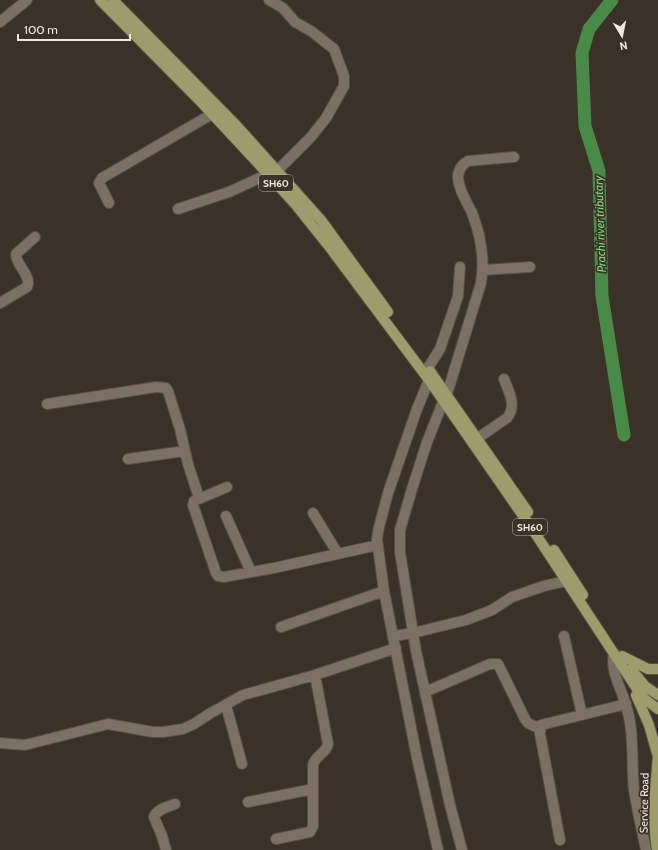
<svg xmlns="http://www.w3.org/2000/svg" width="658" height="850" viewBox="0 0 658 850" font-family="Cabin,sans-serif">
	<style>
		.lines { fill: none; stroke-linecap: round; stroke-linejoin: round }
		.river { stroke: #498a48; stroke-width: 13 }
		.minor-casing { stroke: #574f46; stroke-width: 12 }
		.major-casing { stroke: #574f46; stroke-width: 12 }
		.minor { stroke: #7a7164; stroke-width: 10 }
		.major { stroke: #9e9c6c; stroke-width: 10 }
		.labels { text-anchor: middle; stroke-width: 3.5; stroke-linejoin: round; paint-order: stroke }
		.shield { fill: #3a3226; stroke: #b9b3aa; stroke-width: 1 }
		.shield-label { font-size: 10px; font-weight: bold; fill: #f0eae3 }
		.street-label { font-size: 11px; fill: #f0eae3; stroke: #3a3226 }
		.water-label { font-size: 12px; font-style: italic; fill: #82d97f; stroke: #3a3226 }
	</style>
	<rect width="100%" height="100%" fill="#3a3226"/>
	<g class="lines">
		<path class="river" d="M 612,0 L 589,29 L 582,53 L 585,126 L 599,171 L 602,296 L 624,435"/>
		<g class="minor-casing">
			<path id="minor" d="M 269,0 L 283,8 L 295,22 L 311,31 L 334,49 L 344,76 L 344,86 L 326,118 L 311,137 L 277,171
				M 0,22 L 27,0
				M 109,203 L 99,183 L 102,178 L 212,114
				M 178,209 L 229,192 L 268,174
				M 483,270 L 530,267
				M 0,303 L 27,287 L 28,284 C 29,273 16,265 16,254 L 35,237
				M 428,368 L 440,349 L 458,296 L 460,267
				M 429,380 L 417,409 L 388,493 L 378,531 L 377,540 L 384,591 L 417,758 L 438,850
				M 447,394 L 481,283 C 485,259 481,236 472,213 C 467,202 459,191 458,178 C 458,170 461,165 468,161 L 514,157
				M 443,402 L 427,442 L 412,489 L 400,530 L 400,552 L 416,651 L 450,805 L 462,850
				M 47,404 L 156,387 L 166,388 L 168,391 L 180,429 L 188,464 L 199,498
				M 478,438 L 507,418 C 517,406 509,392 504,379
				M 128,459 L 185,451
				M 227,487 L 194,501 L 193,505 L 216,573 L 218,576 L 224,577 L 274,568 L 378,545
				M 313,513 L 338,554
				M 226,516 L 251,572
				M 281,627 L 384,591
				M 394,636 L 413,633 L 466,620 L 492,610 L 512,597 L 544,586 L 566,581
				M 564,636 L 582,715
				M 614,653 C 610,670 620,686 625,702 C 635,731 631,761 634,790 C 637,810 642,830 646,850
				M 425,692 L 490,664 L 498,664 L 525,719 L 528,723 L 540,729
				M 226,705 L 242,764
				M 0,743 L 25,745 L 108,724 L 153,732 L 163,732 L 183,729 L 194,724 L 209,714 L 243,695 L 315,675 L 396,648
				M 248,802 L 313,789
				M 276,839 L 310,832 L 313,826 L 313,765 C 315,755 326,754 328,744 L 315,675
				M 560,840 L 540,734 L 541,725 L 626,704
				M 166,850 L 162,836 L 154,817 C 157,809 167,807 175,804"/>
		</g>
		<g class="major-casing">
			<path id="major" d="M 100,0 L 202,103 L 255,160 L 295,204 L 331,249 L 429,380 L 535,533 L 639,692 L 646,700 L 658,709
				M 113,0 L 236,125 L 321,220 L 388,312
				M 430,371 L 528,512
				M 554,550 L 583,595
				M 622,656 L 648,669 L 658,669
				M 631,669 L 645,686 L 658,695
				M 636,695 L 649,725 L 658,757
				M 657,850 C 652,818 655,788 658,756"/>
		</g>
		<use href="#minor" class="minor"/>
		<use href="#major" class="major"/>
	</g>
	<g class="labels">
		<g class="shield">
			<rect x="259" y="175" width="34" height="16" rx="3"/>
			<rect x="513" y="519" width="34" height="16" rx="3"/>
		</g>
		<g class="shield-label">
			<text x="276" y="187">SH60</text>
			<text x="530" y="531">SH60</text>
		</g>
		<g class="street-label">
			<text transform="translate(644 803) rotate(-89)" y="4">Service Road</text>
		</g>
		<g class="water-label">
			<text transform="translate(600 224) rotate(-92)" y="4">Prachi river tributary</text>
		</g>
	</g>
	<g transform="translate(622 36) rotate(170)" stroke="#3a3226" stroke-width="3" paint-order="stroke">
	<path d="M0-3L7 15L0 10L-7 15Z" fill="#f0eae3"/>
	<text y="-6" font-size="11" font-weight="bold" text-anchor="middle" fill="#f0eae3">N</text>
	</g>
	<path d="M18 34v6h112v-6" fill="none" stroke="#f0eae3" stroke-width="2"/>
	<text x="24" y="34" font-size="12" fill="#f0eae3" stroke="#3a3226" stroke-width="3" paint-order="stroke">100 m</text>
</svg>
